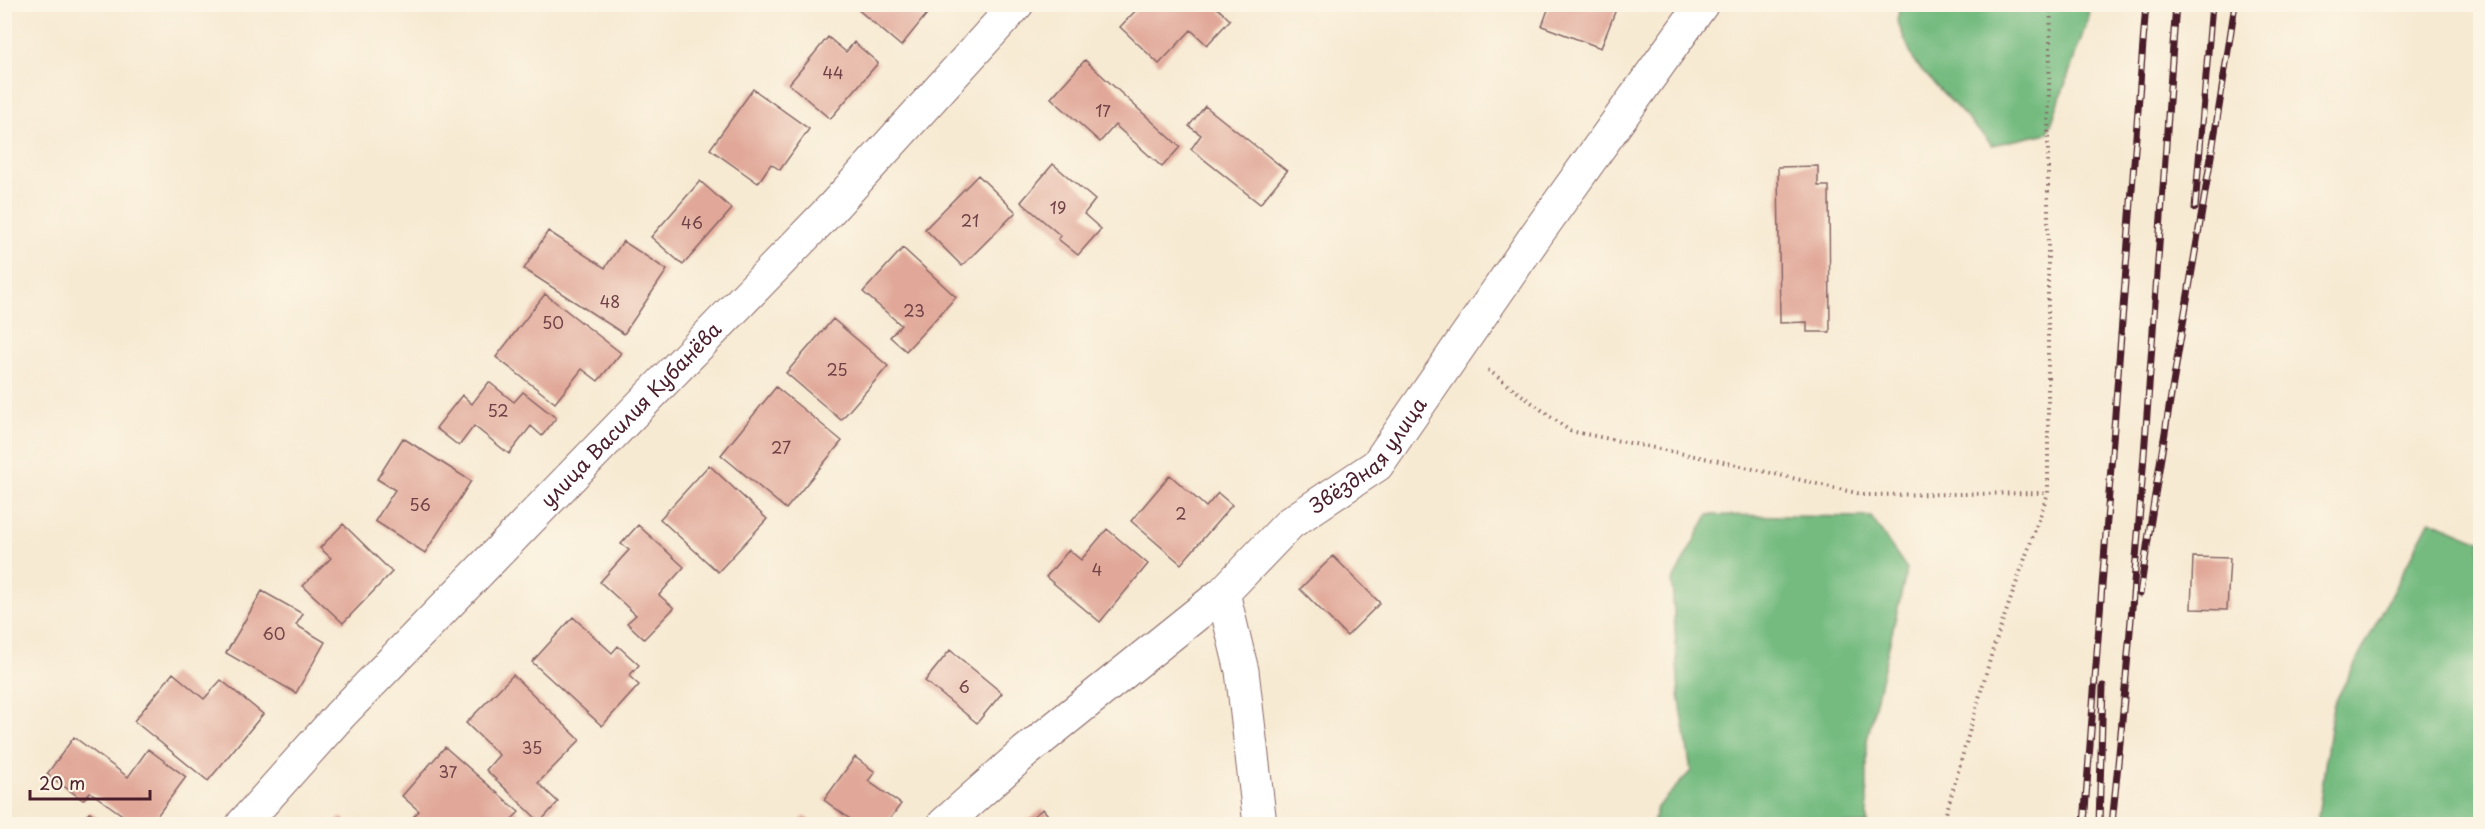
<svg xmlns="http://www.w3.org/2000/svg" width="2485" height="829" viewBox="0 0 2485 829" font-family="'Playpen Sans',sans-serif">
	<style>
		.forest { fill: #74bb80; stroke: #5f6d56; stroke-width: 1.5 }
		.building { fill: #e1a899 }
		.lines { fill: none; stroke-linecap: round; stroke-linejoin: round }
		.street-casing { stroke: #876666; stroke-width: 35 }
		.path { stroke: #876666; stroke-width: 4; stroke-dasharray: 1.5 4.5; stroke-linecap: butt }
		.street { stroke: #fff; stroke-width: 33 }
		.rail-casing { stroke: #4a1f2b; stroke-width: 7 }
		.rail { stroke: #fcf5e5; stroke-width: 4.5; stroke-dasharray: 14; stroke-linecap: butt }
		.labels { text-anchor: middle; stroke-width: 5; stroke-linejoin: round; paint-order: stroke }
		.number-label { font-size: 16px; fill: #704146 }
		.street-label { font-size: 20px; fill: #4a1f2b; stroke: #fcf5e5 }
	</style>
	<rect width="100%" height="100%" fill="#fcf5e5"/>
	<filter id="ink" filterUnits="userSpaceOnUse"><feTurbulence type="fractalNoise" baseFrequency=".0167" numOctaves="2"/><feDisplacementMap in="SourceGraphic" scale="12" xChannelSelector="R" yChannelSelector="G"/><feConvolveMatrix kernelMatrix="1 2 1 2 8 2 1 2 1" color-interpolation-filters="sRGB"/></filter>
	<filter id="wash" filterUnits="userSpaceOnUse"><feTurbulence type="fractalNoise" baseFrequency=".008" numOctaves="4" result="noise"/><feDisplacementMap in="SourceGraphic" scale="24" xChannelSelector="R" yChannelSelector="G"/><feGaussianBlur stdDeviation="1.35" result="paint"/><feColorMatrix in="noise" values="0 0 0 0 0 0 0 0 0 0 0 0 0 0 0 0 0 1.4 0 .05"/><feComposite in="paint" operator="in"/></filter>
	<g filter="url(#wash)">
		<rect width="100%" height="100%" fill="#f7ead3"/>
		<path class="forest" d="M 1900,5 L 2089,5 L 2088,19 L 2048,133 L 1992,145 L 1915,63 L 1897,21 Z
			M 1708,515 L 1871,517 L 1907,569 L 1867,740 L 1867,824 L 1653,824 L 1657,807 L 1691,771 L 1679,694 L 1672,582 Z
			M 2430,520 L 2480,541 L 2480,824 L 2317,824 L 2333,706 Z"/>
		<g id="blocks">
			<path class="building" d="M 857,4 L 935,4 L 901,46 L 855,7 Z
				M 1142,4 L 1213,4 L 1230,20 L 1207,45 L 1191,30 L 1159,64 L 1120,27 Z
				M 1550,4 L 1618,4 L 1601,48 L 1542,26 Z
				M 828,37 L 846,52 L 854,42 L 878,63 L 830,119 L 789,84 Z
				M 1085,60 L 1180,147 L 1162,167 L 1115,125 L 1100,142 L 1051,98 Z
				M 753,89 L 809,129 L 780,170 L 771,164 L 758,183 L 710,149 Z
				M 1205,106 L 1287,171 L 1260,204 L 1191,149 L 1201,135 L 1189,126 Z
				M 1053,164 L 1095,200 L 1084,214 L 1101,229 L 1078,255 L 1058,239 L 1061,236 L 1021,202 Z
				M 1818,166 L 1818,186 L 1829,186 L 1830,332 L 1807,332 L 1807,322 L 1780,323 L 1778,167 Z
				M 978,175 L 1016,212 L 962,266 L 925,229 Z
				M 700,181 L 732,209 L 683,265 L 651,237 Z
				M 548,231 L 605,268 L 623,241 L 667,270 L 624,334 L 524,269 Z
				M 903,248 L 956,297 L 906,351 L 890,337 L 901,325 L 863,292 Z
				M 545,294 L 621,353 L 598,381 L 582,369 L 555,403 L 496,357 Z
				M 833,319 L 888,366 L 841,420 L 786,373 Z
				M 489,382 L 514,402 L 523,392 L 556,418 L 542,436 L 531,426 L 509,454 L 474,426 L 459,446 L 436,428 L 462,395 L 472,404 Z
				M 776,387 L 842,441 L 786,509 L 721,455 Z
				M 403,438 L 471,481 L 425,553 L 375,521 L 395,490 L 377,479 Z
				M 709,465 L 767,519 L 718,572 L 660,519 Z
				M 1170,475 L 1206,507 L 1218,493 L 1232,505 L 1181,564 L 1131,521 Z
				M 343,524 L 392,572 L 343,623 L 303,586 L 331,558 L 320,548 Z
				M 638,525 L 684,567 L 659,595 L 674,608 L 644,639 L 627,623 L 636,615 L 600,582 L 629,550 L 621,544 Z
				M 1107,529 L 1148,564 L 1100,622 L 1046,577 L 1069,550 L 1081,560 Z
				M 1333,556 L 1380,603 L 1347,636 L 1300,589 Z
				M 2193,557 L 2230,558 L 2227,610 L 2191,609 Z
				M 262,591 L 303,614 L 296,625 L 325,642 L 296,693 L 226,653 Z
				M 573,617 L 612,653 L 618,646 L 639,665 L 629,676 L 639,685 L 602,726 L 532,662 Z
				M 950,650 L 1002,693 L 977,723 L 925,681 Z
				M 173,673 L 204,699 L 221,680 L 263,714 L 208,781 L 134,721 Z
				M 513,675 L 580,740 L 538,783 L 558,802 L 540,822 L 486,770 L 499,755 L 466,723 Z
				M 74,737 L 128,777 L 148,749 L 186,777 L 151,824 L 135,824 L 90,792 L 83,800 L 47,774 Z
				M 445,747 L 519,812 L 507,824 L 421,824 L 413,817 L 419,811 L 402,796 Z
				M 855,757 L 875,772 L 868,781 L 901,804 L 886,824 L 857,824 L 824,800 Z
				M 1043,809 L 1055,824 L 1022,824 Z
				M 90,812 L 105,824 L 79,824 Z
				M 804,816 L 814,824 L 798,824 Z
				M 341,817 L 349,824 L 334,824 Z"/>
		</g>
	</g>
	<g filter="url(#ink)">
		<use href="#blocks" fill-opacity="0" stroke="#876666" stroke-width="1.5"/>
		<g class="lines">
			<g class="street-casing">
				<g id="street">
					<path d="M 1223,593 L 1242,671 L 1260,824"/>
					<path id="s1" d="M 243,824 L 340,715 L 830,210 L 1017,4"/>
					<path id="s2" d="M 944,824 L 1025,752 L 1223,593 L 1290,523 L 1377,465 L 1539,231 L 1702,4"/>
				</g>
			</g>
			<path class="path" d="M 1488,370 L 1570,431 L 1719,461 L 1865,495 L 2048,493
				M 1943,824 L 1993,649 L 2048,493 L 2048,133 L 2051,4"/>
			<use href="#street" class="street"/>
			<g class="rail-casing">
				<path id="rail" d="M 2195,208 L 2212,4
					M 2140,594 C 2168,397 2206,202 2235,4
					M 2084,824 L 2146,4
					M 2099,824 L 2103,686
					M 2112,824 C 2140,552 2156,278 2176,4"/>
			</g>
			<use href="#rail" class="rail"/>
		</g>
	</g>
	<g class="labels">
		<g class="number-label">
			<text x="833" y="79">44</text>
			<text x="1103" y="117">17</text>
			<text x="1058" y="214">19</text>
			<text x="970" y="227">21</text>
			<text x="692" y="229">46</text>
			<text x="610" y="308">48</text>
			<text x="914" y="317">23</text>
			<text x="553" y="329">50</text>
			<text x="837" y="376">25</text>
			<text x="498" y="417">52</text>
			<text x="781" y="454">27</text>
			<text x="420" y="511">56</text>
			<text x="1181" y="520">2</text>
			<text x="1097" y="576">4</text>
			<text x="274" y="640">60</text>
			<text x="964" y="693">6</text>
			<text x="532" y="754">35</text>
			<text x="448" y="778">37</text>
		</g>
		<g class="street-label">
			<text dy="7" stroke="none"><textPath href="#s1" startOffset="564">улица Василия Кубанёва</textPath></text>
			<text dy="7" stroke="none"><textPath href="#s2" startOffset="564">Звёздная улица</textPath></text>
		</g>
	</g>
	<rect width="2485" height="829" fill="none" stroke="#fcf5e5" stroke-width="24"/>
	<path d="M30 790v9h120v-9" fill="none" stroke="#4a1f2b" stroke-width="3"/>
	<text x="39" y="790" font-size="18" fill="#4a1f2b" stroke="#fcf5e5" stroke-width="4.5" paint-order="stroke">20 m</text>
</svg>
